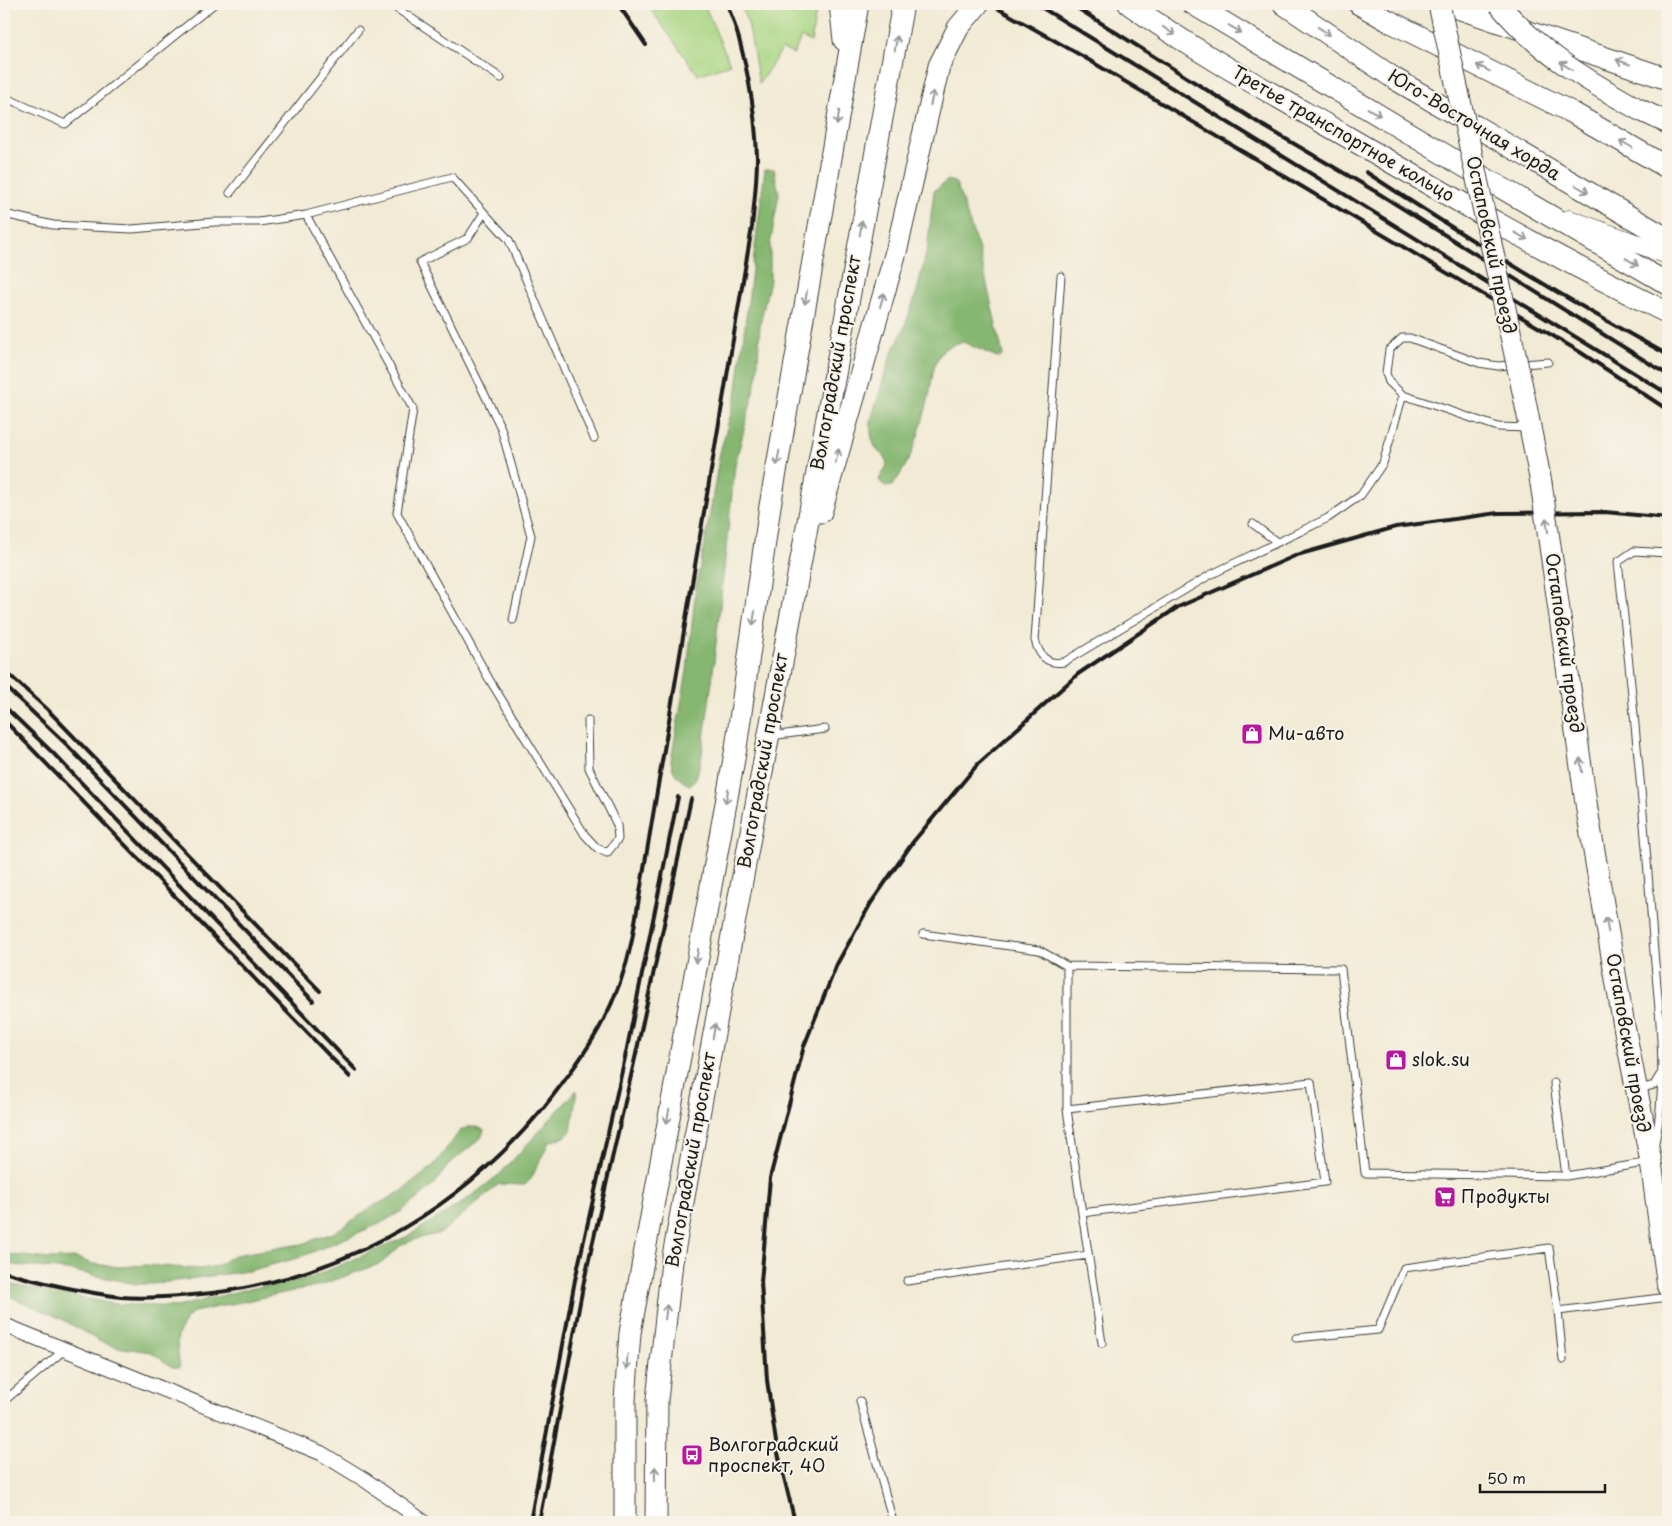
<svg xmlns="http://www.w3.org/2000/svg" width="1672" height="1526" viewBox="0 0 1672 1526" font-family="'Playpen Sans',sans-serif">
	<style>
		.green { fill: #a9d683; stroke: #627950 }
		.forest { fill: #86b771; stroke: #516a46 }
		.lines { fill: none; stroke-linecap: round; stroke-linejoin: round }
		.service-casing { stroke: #3c3b38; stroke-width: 9 }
		.minor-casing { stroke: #3c3b38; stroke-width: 16 }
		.tertiary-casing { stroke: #3c3b38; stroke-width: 19 }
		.primary-casing { stroke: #3c3b38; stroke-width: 23 }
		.service { stroke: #fff; stroke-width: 7 }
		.minor { stroke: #fff; stroke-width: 14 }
		.tertiary { stroke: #fff; stroke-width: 18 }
		.primary { stroke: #fff; stroke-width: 21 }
		.rail { stroke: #1c1c1c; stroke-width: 4 }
		.primary-bridge-casing { stroke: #3c3b38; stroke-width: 23; stroke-linecap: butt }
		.primary-bridge { stroke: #fff; stroke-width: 21 }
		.oneway { stroke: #999 }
		.labels { text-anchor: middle; stroke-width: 4; stroke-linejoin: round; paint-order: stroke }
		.street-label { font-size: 18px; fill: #1c1c1c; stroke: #f7f3e8 }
		.poi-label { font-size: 18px; fill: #1c1c1c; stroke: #f7f3e8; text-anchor: start }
	</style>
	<rect width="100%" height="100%" fill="#f7f3e8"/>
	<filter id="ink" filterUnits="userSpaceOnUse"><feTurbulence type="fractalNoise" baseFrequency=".02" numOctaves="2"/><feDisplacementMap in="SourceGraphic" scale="10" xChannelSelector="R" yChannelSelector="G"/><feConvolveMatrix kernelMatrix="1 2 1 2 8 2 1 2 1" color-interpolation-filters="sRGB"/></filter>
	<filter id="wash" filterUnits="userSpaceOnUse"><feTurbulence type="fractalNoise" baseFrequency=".0096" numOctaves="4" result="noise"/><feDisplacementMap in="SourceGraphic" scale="20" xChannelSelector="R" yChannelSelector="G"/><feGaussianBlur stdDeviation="1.12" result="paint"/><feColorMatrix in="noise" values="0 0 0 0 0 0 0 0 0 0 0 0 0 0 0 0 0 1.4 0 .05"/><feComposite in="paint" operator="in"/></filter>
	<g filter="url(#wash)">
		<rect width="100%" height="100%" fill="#f1ead4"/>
		<path class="green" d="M 647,4 L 704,4 L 730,64 L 698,75 Z
			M 740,4 L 817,4 L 811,42 L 801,37 L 794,54 L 782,49 L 759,84 L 749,27 Z"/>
		<path class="forest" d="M 765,169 L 774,169 L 779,194 L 770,245 L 770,280 L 760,324 L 757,378 L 735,465 L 712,681 L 701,760 L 696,778 L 690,785 C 678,780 672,773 671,760 L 687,671 L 696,585 L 705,543 L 720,452 L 736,396 Z
			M 948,180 L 956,183 L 979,250 L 1003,355 L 999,358 L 963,342 C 954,344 945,346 940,355 C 932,367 932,382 929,396 C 922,426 912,462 892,486 L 884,486 L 879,480 L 887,465 L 885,457 C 872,449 870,435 871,420 L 891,355 L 903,331 L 917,291 L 927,250 L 934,191 Z
			M 577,1090 L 571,1131 L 565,1137 L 549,1142 L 531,1179 L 525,1185 L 499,1184 L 441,1233 L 416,1239 L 401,1245 L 382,1263 L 321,1285 L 194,1312 C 174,1330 176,1342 180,1367 L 172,1367 L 151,1352 L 116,1347 L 99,1341 L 62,1319 L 4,1294 L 4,1283 L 115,1304 L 177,1307 L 243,1290 L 310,1278 L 406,1237 L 465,1201 L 500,1174 Z
			M 468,1127 L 477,1127 L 484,1130 L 481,1138 L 449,1164 L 434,1185 L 402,1211 L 379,1224 L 298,1258 L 248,1271 L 153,1284 L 136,1284 L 68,1270 L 4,1264 L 4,1254 L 51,1259 L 77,1258 L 93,1264 L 119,1267 L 146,1265 L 200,1269 L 217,1266 L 232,1256 L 240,1254 L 302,1244 L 335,1232 L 372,1207 L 402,1191 L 433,1166 L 460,1131 Z"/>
	</g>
	<g filter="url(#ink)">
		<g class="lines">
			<g class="service-casing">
				<path id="service" d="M 390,4 L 501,78
					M 4,97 L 65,124 L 214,4
					M 230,193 L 358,30
					M 484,213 L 468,238 L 420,262 L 501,428 L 531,536 L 513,620
					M 4,214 L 53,225 L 132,229 L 214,222 L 259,222 L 306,215 L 452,177 L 509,240 L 594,438
					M 306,215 L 413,409 L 397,513 L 489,679 L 585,835 L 597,848 L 607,853 L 618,839 L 617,825 L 589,768 L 588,720
					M 1061,276 L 1035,640 C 1039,655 1046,665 1064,662 L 1210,575 L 1328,518 L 1361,495 L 1383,463 L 1403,395
					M 1527,428 L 1498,427 L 1403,395 L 1389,382 L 1386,373 L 1389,350 L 1402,338 L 1410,338 L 1479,363 L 1498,366 L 1548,362
					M 1253,524 L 1277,542
					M 771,736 L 825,729
					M 923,934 L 1039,950 L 1067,966 L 1341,969 L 1365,1173 L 1566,1176 L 1650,1162
					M 1311,1082 L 1325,1182 L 1082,1213 L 1067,1109 Z
					M 1554,1083 L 1566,1176
					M 1640,1089 L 1654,1085 L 1660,1075
					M 1067,1109 L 1067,966
					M 1655,1143 C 1669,1076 1658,1006 1653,939 C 1644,813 1632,687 1618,562 L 1634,551 L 1668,553
					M 1082,1213 L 1102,1343
					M 907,1281 L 1088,1255
					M 1558,1311 L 1563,1360
					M 1296,1338 L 1378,1330 L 1404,1268 L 1549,1248 L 1558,1311 L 1668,1297
					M 4,1401 L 63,1351
					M 860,1401 L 893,1522"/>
			</g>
			<g class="minor-casing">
				<path id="minor" d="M 4,1325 L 321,1453 L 365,1480 L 424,1522"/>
			</g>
			<g class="tertiary-casing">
				<path id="tertiary" d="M 1569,219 L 1668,255"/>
			</g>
			<g class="primary-casing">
				<path id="primary" d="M 840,4 L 844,40
					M 1129,4 C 1197,53 1273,94 1346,136 C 1452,198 1558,259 1668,313
					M 1193,4 L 1462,165 L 1668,284
					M 1284,4 L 1395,79 L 1668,239
					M 1359,4 L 1387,20 L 1573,113 L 1668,168
					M 1446,4 L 1668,79
					M 1638,109 L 1668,123
					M 1524,396 L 1541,483
					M 821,512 L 897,248 L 939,66 L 958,28 L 978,4
					M 1553,567 L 1587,810 L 1624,1026 L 1651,1162 L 1668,1287
					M 625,1522 L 625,1400 L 630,1333 L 736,748 L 770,506 L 858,4
					M 656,1522 L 657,1400 L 672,1262 L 903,4"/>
			</g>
			<use href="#service" class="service"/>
			<use href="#minor" class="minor"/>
			<use href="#tertiary" class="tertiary"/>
			<use href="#primary" class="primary"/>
			<path class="rail" d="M 618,4 L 646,45
				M 990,4 L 1082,56 L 1580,352 L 1668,410
				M 1036,4 L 1668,394
				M 1071,4 L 1262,125 L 1378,193 L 1668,375
				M 1366,172 C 1465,237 1565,299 1668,355
				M 4,670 L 47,709 L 320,991
				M 4,685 L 64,742 L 313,1001
				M 4,706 L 53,753 L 356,1070
				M 4,720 L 350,1077
				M 4,1272 C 42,1283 81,1292 121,1297 C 144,1299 169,1297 192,1295 C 333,1283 455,1215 544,1107 C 587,1053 618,1008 632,940 L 752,227 C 754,204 757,181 757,158 C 756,111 745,47 727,4
				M 530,1522 L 575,1280 L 626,1053 L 678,797
				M 539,1522 L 584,1281 L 636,1054 L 691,799
				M 795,1522 L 777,1449 L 767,1380 L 761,1282 L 770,1178 L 804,1046 L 837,964 L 871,903 L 913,842 L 978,764 L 1078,674 L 1178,607 L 1297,555 L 1396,527 L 1498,513 L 1605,512 L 1668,518"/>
			<g class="primary-bridge-casing">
				<path id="primary-bridge" d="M 1439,4 L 1524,396
					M 1499,4 C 1537,51 1586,80 1638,109
					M 1541,483 L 1553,567"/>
			</g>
			<use href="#primary-bridge" class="primary-bridge"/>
		</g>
		<defs><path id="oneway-shaft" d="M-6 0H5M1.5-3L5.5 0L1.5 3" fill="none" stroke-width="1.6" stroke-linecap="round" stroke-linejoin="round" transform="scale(1.25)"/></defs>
		<g class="oneway">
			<use href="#oneway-shaft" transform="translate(1235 29) rotate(31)"/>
			<use href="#oneway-shaft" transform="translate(1169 31) rotate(34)"/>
			<use href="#oneway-shaft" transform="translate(1324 31) rotate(34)"/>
			<use href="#oneway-shaft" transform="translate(896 43) rotate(-80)"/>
			<use href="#oneway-shaft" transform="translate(1623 62) rotate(-161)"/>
			<use href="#oneway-shaft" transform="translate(1566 66) rotate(-146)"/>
			<use href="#oneway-shaft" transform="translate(1483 68) rotate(-154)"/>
			<use href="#oneway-shaft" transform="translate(932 98) rotate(-77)"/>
			<use href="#oneway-shaft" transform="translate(1374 112) rotate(31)"/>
			<use href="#oneway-shaft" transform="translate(838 118) rotate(100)"/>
			<use href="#oneway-shaft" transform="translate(1626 144) rotate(-150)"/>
			<use href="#oneway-shaft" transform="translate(1582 189) rotate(30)"/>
			<use href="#oneway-shaft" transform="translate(861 228) rotate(-80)"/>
			<use href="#oneway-shaft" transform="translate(1521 236) rotate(29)"/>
			<use href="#oneway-shaft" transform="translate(1632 262) rotate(31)"/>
			<use href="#oneway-shaft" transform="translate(806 297) rotate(100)"/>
			<use href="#oneway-shaft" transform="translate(882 300) rotate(-74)"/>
			<use href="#oneway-shaft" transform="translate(837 456) rotate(-74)"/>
			<use href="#oneway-shaft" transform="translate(778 458) rotate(100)"/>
			<use href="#oneway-shaft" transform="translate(1547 525) rotate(-98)"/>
			<use href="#oneway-shaft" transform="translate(754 618) rotate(98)"/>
			<use href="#oneway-shaft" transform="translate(1581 765) rotate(-98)"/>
			<use href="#oneway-shaft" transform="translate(727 796) rotate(100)"/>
			<use href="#oneway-shaft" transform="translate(1607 925) rotate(-100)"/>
			<use href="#oneway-shaft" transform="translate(697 956) rotate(100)"/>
			<use href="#oneway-shaft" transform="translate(714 1031) rotate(-80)"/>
			<use href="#oneway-shaft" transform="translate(668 1116) rotate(100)"/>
			<use href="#oneway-shaft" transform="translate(666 1312) rotate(-83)"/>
			<use href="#oneway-shaft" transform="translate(627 1362) rotate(94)"/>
			<use href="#oneway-shaft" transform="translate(655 1474) rotate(-89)"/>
		</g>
	</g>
	<defs>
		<g id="shop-square" transform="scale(1.125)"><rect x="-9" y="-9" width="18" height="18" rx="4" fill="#b5179e" stroke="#f7f3e8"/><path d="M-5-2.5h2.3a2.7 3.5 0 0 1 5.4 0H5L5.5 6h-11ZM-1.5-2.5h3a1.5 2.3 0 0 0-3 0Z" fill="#fff"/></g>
		<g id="supermarket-square" transform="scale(1.125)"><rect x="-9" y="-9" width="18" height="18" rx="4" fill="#b5179e" stroke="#f7f3e8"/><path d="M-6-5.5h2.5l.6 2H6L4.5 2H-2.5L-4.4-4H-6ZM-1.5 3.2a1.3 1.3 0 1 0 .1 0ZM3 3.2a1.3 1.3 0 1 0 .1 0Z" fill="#fff"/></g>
		<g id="bus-square" transform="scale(1.125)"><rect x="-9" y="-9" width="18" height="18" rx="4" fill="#b5179e" stroke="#f7f3e8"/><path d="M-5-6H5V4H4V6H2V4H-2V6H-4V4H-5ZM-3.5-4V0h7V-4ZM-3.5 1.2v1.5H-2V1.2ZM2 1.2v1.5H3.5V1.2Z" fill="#fff"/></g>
	</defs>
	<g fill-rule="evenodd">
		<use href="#shop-square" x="1252" y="734"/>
		<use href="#shop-square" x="1396" y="1060"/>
		<use href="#supermarket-square" x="1445" y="1197"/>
		<use href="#bus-square" x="692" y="1455"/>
	</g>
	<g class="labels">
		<g class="street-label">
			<text transform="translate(1474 125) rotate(31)" y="6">Юго-Восточная хорда</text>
			<text transform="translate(1343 134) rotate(30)" y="6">Третье транспортное кольцо</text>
			<text transform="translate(1491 245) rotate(78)" y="6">Остаповский проезд</text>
			<text transform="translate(836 363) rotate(-80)" y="6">Волгоградский проспект</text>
			<text transform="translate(1564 643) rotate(82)" y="6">Остаповский проезд</text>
			<text transform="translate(763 761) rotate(-80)" y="6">Волгоградский проспект</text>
			<text transform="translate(1628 1043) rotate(80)" y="6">Остаповский проезд</text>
			<text transform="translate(691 1160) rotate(-80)" y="6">Волгоградский проспект</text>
		</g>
		<g class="poi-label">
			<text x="1268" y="740">Ми-авто</text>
			<text x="1412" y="1066">slok.su</text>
			<text x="1461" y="1203">Продукты</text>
			<text x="708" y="1451">Волгоградский<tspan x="708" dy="21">проспект, 40</tspan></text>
		</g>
	</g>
	<rect width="1672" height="1526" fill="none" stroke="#f7f3e8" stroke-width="20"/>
	<path d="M1480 1484v8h125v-8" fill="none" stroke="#1c1c1c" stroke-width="2.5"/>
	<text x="1487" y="1484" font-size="15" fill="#1c1c1c" stroke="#f7f3e8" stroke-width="4" paint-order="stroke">50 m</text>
</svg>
